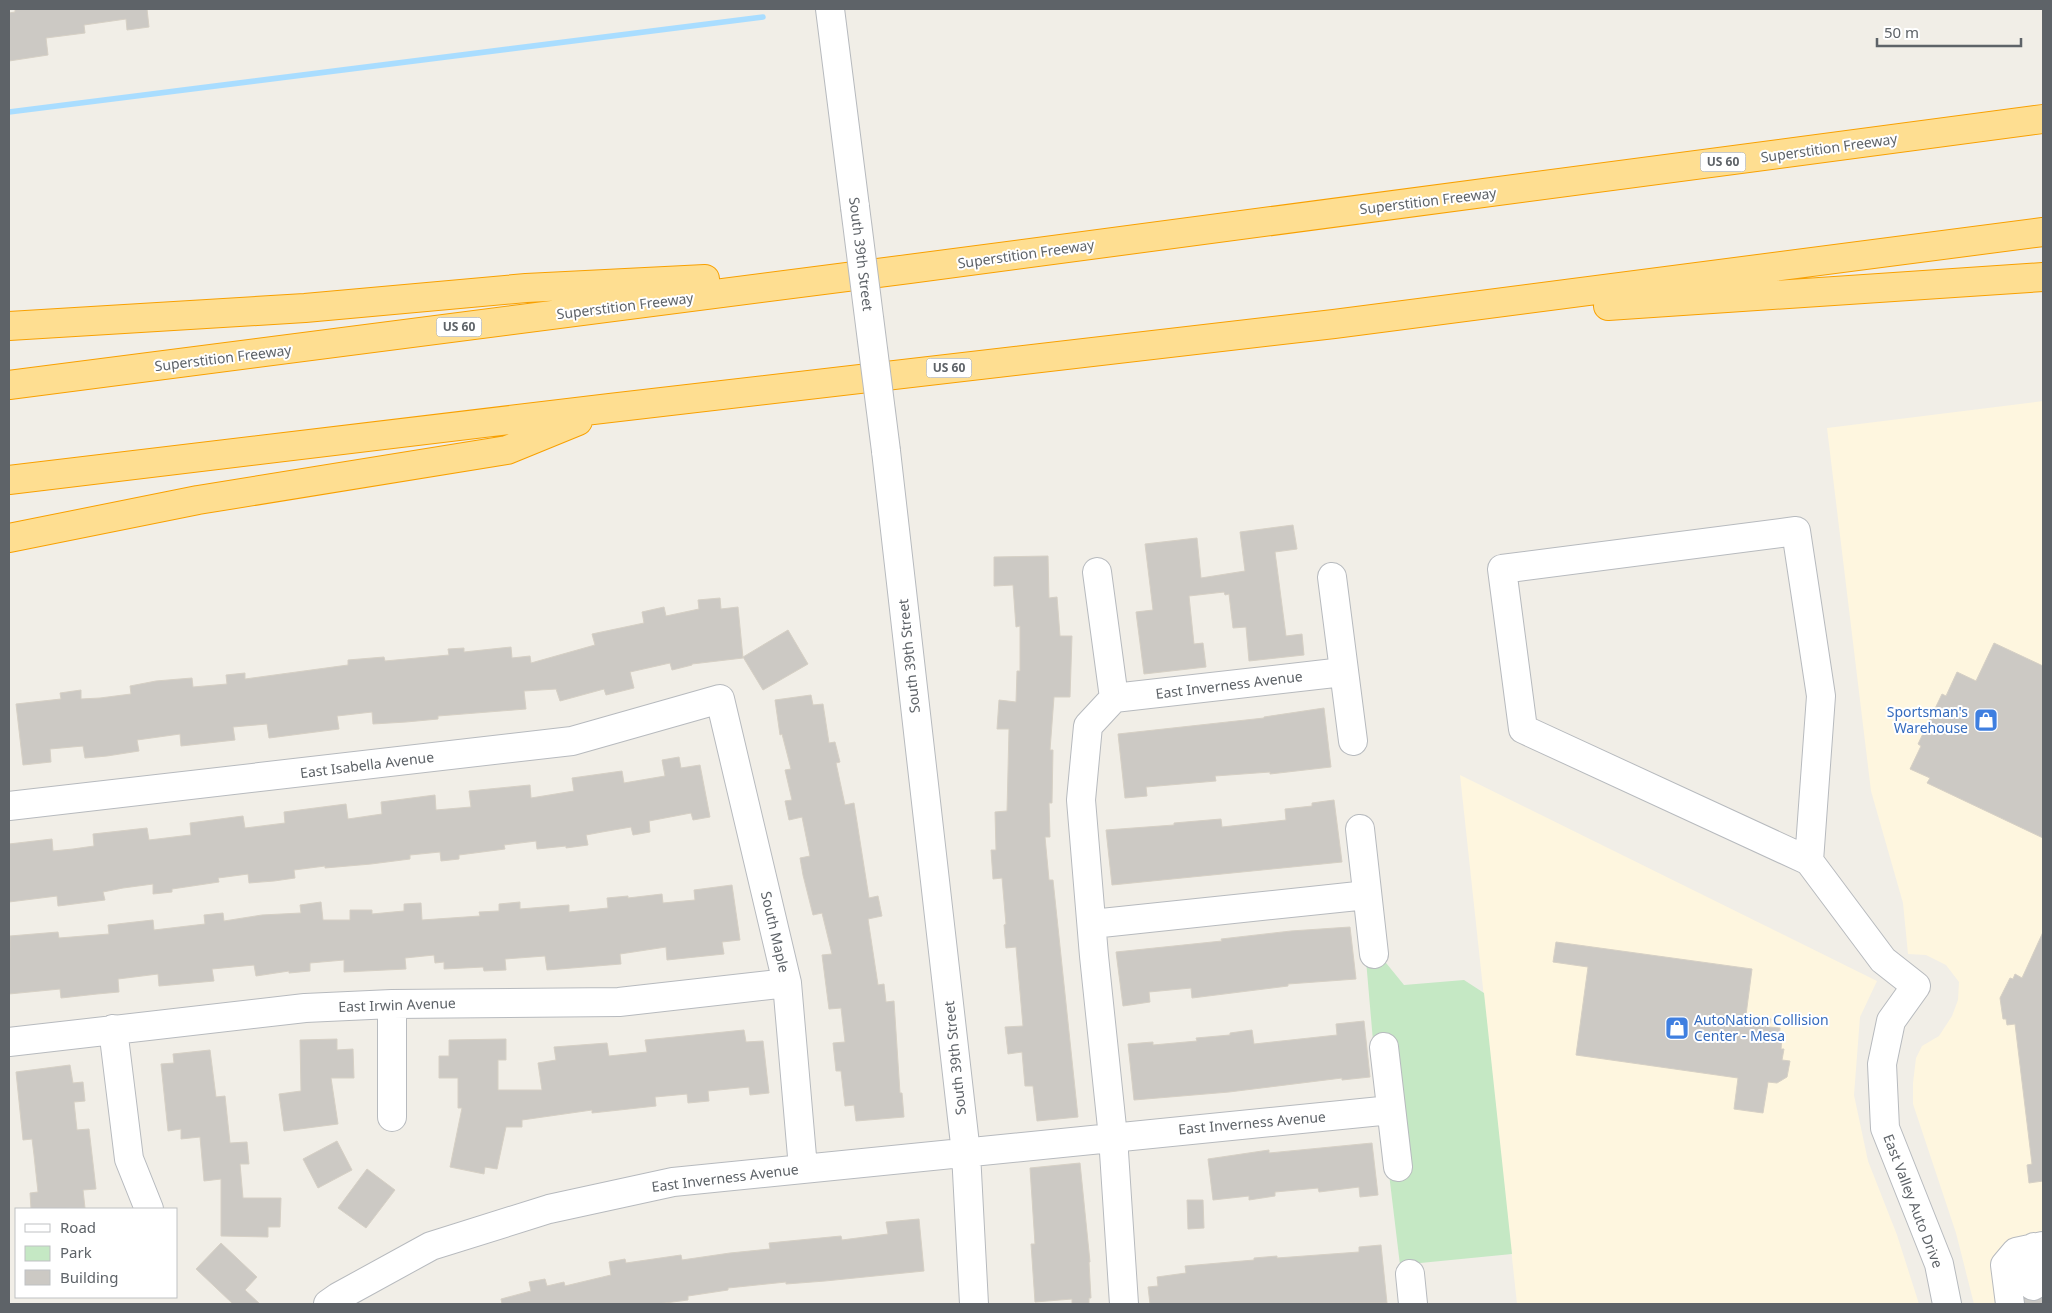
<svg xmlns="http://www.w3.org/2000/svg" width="2052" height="1313" viewBox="0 0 2052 1313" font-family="'Noto Sans',sans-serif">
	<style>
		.commercial { fill: #fef6df }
		.green { fill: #c5e8c4 }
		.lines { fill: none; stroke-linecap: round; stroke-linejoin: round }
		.stream { stroke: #a9ddff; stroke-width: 5.5 }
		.building { fill: #ccc9c4; stroke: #d6d0c5 }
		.minor-tunnel { stroke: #cccbc7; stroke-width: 28; stroke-dasharray: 28 14; stroke-linecap: butt }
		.minor-casing { stroke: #b7babe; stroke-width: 30 }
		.highway-casing { stroke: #f8a000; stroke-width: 30 }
		.minor { stroke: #fff; stroke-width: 28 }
		.highway { stroke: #fede91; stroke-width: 28 }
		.minor-bridge-casing { stroke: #b7babe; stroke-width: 30; stroke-linecap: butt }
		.minor-bridge { stroke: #fff; stroke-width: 28 }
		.labels { text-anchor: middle; stroke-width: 4; stroke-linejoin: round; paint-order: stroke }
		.shield { fill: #fff; stroke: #8e9295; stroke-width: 1 }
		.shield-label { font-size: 12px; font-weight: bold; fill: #5e6368 }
		.street-label { font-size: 14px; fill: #5e6368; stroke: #fff }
		.shop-label { font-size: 14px; fill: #366cbe; stroke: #fff; text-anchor: end }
	</style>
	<rect width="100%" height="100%" fill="#f1eee7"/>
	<path class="commercial" d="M 2043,401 L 2043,1304 L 1974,1304 L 1956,1233 L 1913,1104 L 1913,1083 L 1916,1058 L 1922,1046 L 1939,1036 L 1952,1016 L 1958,1000 L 1959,982 L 1946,965 L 1926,955 L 1908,954 L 1903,903 L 1871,791 L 1827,428 Z
		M 1460,775 L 1877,981 L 1860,1017 L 1854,1095 L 1868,1161 L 1897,1235 L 1919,1304 L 1517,1304 Z"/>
	<path class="green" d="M 1382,958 L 1404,985 L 1464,980 L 1484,993 L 1512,1254 L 1400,1265 L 1373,1041 L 1366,960 Z"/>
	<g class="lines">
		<path class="stream" d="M 9,112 L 763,17"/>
	</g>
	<path class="building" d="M 15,9 L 147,9 L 149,27 L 127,30 L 126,19 L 84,25 L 85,33 L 46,38 L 48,55 L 9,61 L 9,13 L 15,12 Z
		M 1293,525 L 1297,549 L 1275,552 L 1286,636 L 1302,634 L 1304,655 L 1249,661 L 1246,627 L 1233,628 L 1229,594 L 1225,595 L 1224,592 L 1189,596 L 1194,644 L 1203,643 L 1206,667 L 1144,674 L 1136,612 L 1153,610 L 1145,544 L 1197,538 L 1201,578 L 1245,571 L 1240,532 Z
		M 1048,556 L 1049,598 L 1057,597 L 1060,636 L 1072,636 L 1070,697 L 1054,697 L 1050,750 L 1053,750 L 1052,803 L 1049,803 L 1050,837 L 1045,837 L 1049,880 L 1053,880 L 1078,1117 L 1037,1121 L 1033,1086 L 1025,1086 L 1022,1052 L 1008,1054 L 1005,1027 L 1023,1026 L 1016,947 L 1006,948 L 1004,925 L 1006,924 L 1002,878 L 993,879 L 991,850 L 996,850 L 995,812 L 1007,811 L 1009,729 L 997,729 L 999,700 L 1016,702 L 1017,671 L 1020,671 L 1020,626 L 1016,627 L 1013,585 L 994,586 L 994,557 Z
		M 720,598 L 721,609 L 738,607 L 743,658 L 692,664 L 692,665 L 672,670 L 670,663 L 630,672 L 634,688 L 606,695 L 604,689 L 560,701 L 556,689 L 524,691 L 526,709 L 438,716 L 438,719 L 406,722 L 373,724 L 372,712 L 337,716 L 339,729 L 269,738 L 267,724 L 233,727 L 235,740 L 181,746 L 180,734 L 137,740 L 139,751 L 107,756 L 85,758 L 83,746 L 50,749 L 51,762 L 23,765 L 16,704 L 61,699 L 60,693 L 81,690 L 81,699 L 100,698 L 131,694 L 130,686 L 156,681 L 192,678 L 193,687 L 227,684 L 226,675 L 245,673 L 245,679 L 348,665 L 348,660 L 384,657 L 385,661 L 449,655 L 448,649 L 464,648 L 464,652 L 511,647 L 512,658 L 530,656 L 531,663 L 595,645 L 592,634 L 644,623 L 642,612 L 664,607 L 666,616 L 699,609 L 698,600 Z
		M 788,630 L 808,664 L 763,690 L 743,657 Z
		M 1994,643 L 2043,666 L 2043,838 L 1927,783 L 1930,778 L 1910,769 L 1921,746 L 1918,744 L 1942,694 L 1946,696 L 1957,672 L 1976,681 Z
		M 811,695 L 813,705 L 823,704 L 829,743 L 835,742 L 840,762 L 836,763 L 845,805 L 854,803 L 869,898 L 878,896 L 882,916 L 868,919 L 878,985 L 884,984 L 886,1002 L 894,1001 L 900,1093 L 902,1093 L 904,1117 L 856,1121 L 854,1105 L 845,1106 L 841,1071 L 836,1071 L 833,1043 L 845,1042 L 841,1008 L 829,1009 L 822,955 L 832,954 L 822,913 L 813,915 L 803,875 L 800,858 L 810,856 L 802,817 L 789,820 L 785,801 L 792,800 L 785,770 L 791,769 L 782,734 L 780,735 L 775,700 Z
		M 1324,708 L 1331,767 L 1270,774 L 1270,772 L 1215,776 L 1216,781 L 1146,787 L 1147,796 L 1125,798 L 1118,734 L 1264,718 L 1264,717 Z
		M 679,757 L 681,768 L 700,765 L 710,817 L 693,820 L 691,813 L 649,821 L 650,832 L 633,835 L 631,827 L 602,832 L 586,835 L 588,845 L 566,848 L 566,846 L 537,849 L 536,841 L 504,845 L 505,849 L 459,855 L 459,859 L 441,861 L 440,852 L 410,855 L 410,859 L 371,864 L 325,868 L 325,866 L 294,870 L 295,878 L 274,881 L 249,883 L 248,874 L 218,878 L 219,882 L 172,889 L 172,892 L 153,894 L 153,884 L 123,888 L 103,892 L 105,900 L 58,906 L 57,896 L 9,902 L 9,844 L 52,839 L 53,851 L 73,849 L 94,846 L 93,834 L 147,828 L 149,840 L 191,835 L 190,823 L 243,816 L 245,828 L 285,823 L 284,812 L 346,804 L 348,819 L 382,814 L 381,802 L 435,795 L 436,810 L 471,807 L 469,791 L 530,785 L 531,798 L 574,791 L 572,778 L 622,771 L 624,783 L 665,776 L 662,760 Z
		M 1334,800 L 1342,862 L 1112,885 L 1106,830 L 1174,825 L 1174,823 L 1221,819 L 1222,827 L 1286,820 L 1285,809 L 1312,806 L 1312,803 Z
		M 732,885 L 740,940 L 722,942 L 724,954 L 667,960 L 666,947 L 620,954 L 621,964 L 547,970 L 545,956 L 505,959 L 506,970 L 484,971 L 483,967 L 444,969 L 444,962 L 435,963 L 434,955 L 405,958 L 406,969 L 344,972 L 344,960 L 310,963 L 310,971 L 289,973 L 289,971 L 256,976 L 254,965 L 212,969 L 214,981 L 159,986 L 158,974 L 118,979 L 119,992 L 97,994 L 61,998 L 60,989 L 9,994 L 10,936 L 58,932 L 59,938 L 109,934 L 108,925 L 153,920 L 154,930 L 205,924 L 204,915 L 223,913 L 224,921 L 262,915 L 301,913 L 300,905 L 321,902 L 323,920 L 350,920 L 350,910 L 372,910 L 372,914 L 404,911 L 404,904 L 421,903 L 422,920 L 480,916 L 479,912 L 499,911 L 499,904 L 520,902 L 520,909 L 569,905 L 569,912 L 608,908 L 607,898 L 628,896 L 628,898 L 662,894 L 663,903 L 695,900 L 694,890 Z
		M 1350,927 L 1356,979 L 1288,984 L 1288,986 L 1192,998 L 1191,988 L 1149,992 L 1150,1002 L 1123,1006 L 1116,952 L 1222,941 L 1221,939 L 1291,931 Z
		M 2043,932 L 2043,1181 L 2029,1183 L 2027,1165 L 2032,1164 L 2015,1024 L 2007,1025 L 2006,1019 L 2003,1019 L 2000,998 L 2010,978 L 2013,979 L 2015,974 L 2022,978 Z
		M 1556,942 L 1752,969 L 1746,1015 L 1771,1019 L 1769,1027 L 1780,1028 L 1779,1039 L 1782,1039 L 1781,1049 L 1784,1049 L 1782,1060 L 1790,1061 L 1787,1077 L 1777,1083 L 1768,1082 L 1763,1113 L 1734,1109 L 1738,1078 L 1576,1055 L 1588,967 L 1553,962 Z
		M 1364,1021 L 1370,1077 L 1342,1080 L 1342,1078 L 1229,1092 L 1134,1100 L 1128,1044 L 1153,1042 L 1153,1045 L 1197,1041 L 1196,1038 L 1230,1035 L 1230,1033 L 1252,1030 L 1254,1044 L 1337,1035 L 1336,1024 Z
		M 744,1030 L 746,1042 L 763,1041 L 769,1093 L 750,1095 L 749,1087 L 708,1091 L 709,1101 L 688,1103 L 687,1094 L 655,1097 L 656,1106 L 592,1113 L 592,1110 L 522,1120 L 522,1127 L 506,1127 L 497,1169 L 485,1167 L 484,1174 L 450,1167 L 462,1108 L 458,1108 L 458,1078 L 439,1078 L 439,1056 L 449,1056 L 449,1040 L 506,1039 L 506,1060 L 498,1060 L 498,1090 L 542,1090 L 538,1063 L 556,1060 L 554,1047 L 607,1043 L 609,1056 L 647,1052 L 645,1040 Z
		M 337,1039 L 337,1050 L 353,1049 L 354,1078 L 331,1078 L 338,1124 L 284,1131 L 279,1094 L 301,1091 L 300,1040 Z
		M 210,1050 L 216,1097 L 225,1096 L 230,1143 L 247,1142 L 249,1164 L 240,1164 L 243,1198 L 281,1198 L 280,1227 L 268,1227 L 268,1237 L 221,1236 L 221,1179 L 204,1181 L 200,1137 L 181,1139 L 181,1129 L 168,1131 L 161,1064 L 174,1063 L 173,1054 Z
		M 70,1065 L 73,1083 L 83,1082 L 85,1101 L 74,1102 L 77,1130 L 89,1129 L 96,1189 L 83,1190 L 85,1208 L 31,1209 L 30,1193 L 38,1192 L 34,1155 L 32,1139 L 23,1140 L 16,1072 Z
		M 337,1141 L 352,1170 L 318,1188 L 303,1159 Z
		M 1372,1143 L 1378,1195 L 1360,1197 L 1359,1187 L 1319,1192 L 1318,1188 L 1275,1192 L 1275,1196 L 1249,1200 L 1249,1196 L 1213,1200 L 1208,1159 L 1269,1150 L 1269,1153 Z
		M 1080,1163 L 1090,1262 L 1089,1262 L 1091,1298 L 1089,1298 L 1089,1304 L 1072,1304 L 1072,1299 L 1035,1302 L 1031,1244 L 1035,1244 L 1030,1168 Z
		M 367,1169 L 395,1190 L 366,1228 L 338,1208 Z
		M 1187,1200 L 1203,1200 L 1204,1228 L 1188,1229 Z
		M 919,1219 L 924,1271 L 825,1281 L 786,1284 L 786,1282 L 728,1288 L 728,1290 L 688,1296 L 688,1300 L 657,1304 L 502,1304 L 501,1299 L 531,1291 L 529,1282 L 545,1279 L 547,1286 L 564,1282 L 565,1286 L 611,1275 L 609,1262 L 625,1259 L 626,1263 L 681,1255 L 682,1260 L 730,1253 L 770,1249 L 769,1243 L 841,1236 L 842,1240 L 888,1234 L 886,1222 Z
		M 221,1243 L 257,1277 L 245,1290 L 260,1304 L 233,1304 L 196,1269 Z
		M 1381,1245 L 1387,1303 L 1150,1304 L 1148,1287 L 1158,1286 L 1157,1277 L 1186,1273 L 1185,1266 L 1254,1260 L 1254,1258 L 1277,1256 L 1277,1258 L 1359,1252 L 1359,1247 Z"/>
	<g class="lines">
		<path class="minor-tunnel" d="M 2033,1286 L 2036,1304"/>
		<g class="minor-casing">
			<path id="minor" d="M 830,9 L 855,207
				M 886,451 L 966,1153 L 974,1304
				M 1097,572 L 1114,698
				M 1332,577 L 1353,741
				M 9,806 L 572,741 L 720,699 L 787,983 L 803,1168
				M 1360,829 L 1374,954
				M 1809,861 L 1523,729 L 1502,569 L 1796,531 L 1821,696 L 1809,861 L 1883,960 L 1916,986 L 1891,1021 L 1882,1064 L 1885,1128 L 1939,1264 L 1947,1304
				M 1092,924 L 1367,895
				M 113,1029 L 129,1159 L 149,1209
				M 9,1042 L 305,1008 L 392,1004 L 619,1002 L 787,983
				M 1384,1047 L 1398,1167
				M 392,1117 L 392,1004
				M 1410,1274 L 1413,1304
				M 2033,1286 L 2030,1262 L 2034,1247
				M 328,1304 L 338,1297 L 431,1246 L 549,1209 L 673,1182 L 1391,1110
				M 1124,1304 L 1113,1137 L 1094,956 L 1081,800 L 1088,726 L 1114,698 L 1343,672
				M 2010,1304 L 2005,1265 L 2016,1252 L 2043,1246"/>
		</g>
		<g class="highway-casing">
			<path id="highway" d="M 1608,306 L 2043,277
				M 9,326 L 305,308 L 526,288 L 705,279
				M 9,385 L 909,269 L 2043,119
				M 9,480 L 610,408 L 1334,324 L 2043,232
				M 9,538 L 198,500 L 507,450 L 578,421"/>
		</g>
		<use href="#minor" class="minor"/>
		<use href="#highway" class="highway"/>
		<g class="minor-bridge-casing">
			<path id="minor-bridge" d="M 855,207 L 886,451"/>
		</g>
		<use href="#minor-bridge" class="minor-bridge"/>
	</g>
	<defs>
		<g id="shop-square" transform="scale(1.25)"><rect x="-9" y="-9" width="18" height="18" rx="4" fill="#3f7fe0" stroke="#fff"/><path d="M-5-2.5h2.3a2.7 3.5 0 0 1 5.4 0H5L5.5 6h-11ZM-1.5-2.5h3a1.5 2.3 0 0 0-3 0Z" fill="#fff"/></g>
	</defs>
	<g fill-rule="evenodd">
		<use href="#shop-square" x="1986" y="720"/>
		<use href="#shop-square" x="1677" y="1028"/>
	</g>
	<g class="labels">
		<g class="shield">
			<rect x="1700.5" y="152.5" width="45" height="19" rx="4"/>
			<rect x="436.5" y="317.5" width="45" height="19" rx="4"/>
			<rect x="926.5" y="358.5" width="45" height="19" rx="4"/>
		</g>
		<g class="shield-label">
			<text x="1723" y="166">US 60</text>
			<text x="459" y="331">US 60</text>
			<text x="949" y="372">US 60</text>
		</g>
		<g class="street-label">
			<text transform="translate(1829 148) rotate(-8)" y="5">Superstition Freeway</text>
			<text transform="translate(1428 201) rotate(-7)" y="5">Superstition Freeway</text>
			<text transform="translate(861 254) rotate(83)" y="5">South 39th Street</text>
			<text transform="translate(1026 254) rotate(-8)" y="5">Superstition Freeway</text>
			<text transform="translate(625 306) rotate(-7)" y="5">Superstition Freeway</text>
			<text transform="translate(223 358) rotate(-7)" y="5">Superstition Freeway</text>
			<text transform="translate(909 656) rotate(-96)" y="5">South 39th Street</text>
			<text transform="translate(1229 685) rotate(-7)" y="5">East Inverness Avenue</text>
			<text transform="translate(367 765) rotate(-7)" y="5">East Isabella Avenue</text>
			<text transform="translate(775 932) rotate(77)" y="5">South Maple</text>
			<text transform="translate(397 1005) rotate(-2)" y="5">East Irwin Avenue</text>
			<text transform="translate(955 1058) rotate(-96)" y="5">South 39th Street</text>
			<text transform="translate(1252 1123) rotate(-5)" y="5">East Inverness Avenue</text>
			<text transform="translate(725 1178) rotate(-7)" y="5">East Inverness Avenue</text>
			<text transform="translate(1913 1201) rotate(69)" y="5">East Valley Auto Drive</text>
		</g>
		<g class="shop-label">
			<text x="1968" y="717">Sportsman's<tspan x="1968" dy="16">Warehouse</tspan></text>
			<text x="1694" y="1025" text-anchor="start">AutoNation Collision<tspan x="1694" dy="16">Center - Mesa</tspan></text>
		</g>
	</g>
	<rect width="2052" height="1313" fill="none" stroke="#5e6368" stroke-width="20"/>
	<rect x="15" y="1208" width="162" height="90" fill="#ffffff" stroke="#bfc1c3"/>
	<rect x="25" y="1224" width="25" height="8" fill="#ffffff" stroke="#bfc1c3"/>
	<text x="60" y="1233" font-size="15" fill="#5e6368">Road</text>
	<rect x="25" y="1246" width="25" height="15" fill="#c5e8c4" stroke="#bfc1c3"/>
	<text x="60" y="1258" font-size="15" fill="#5e6368">Park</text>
	<rect x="25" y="1270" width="25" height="15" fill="#ccc9c4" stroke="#bfc1c3"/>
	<text x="60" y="1283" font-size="15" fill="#5e6368">Building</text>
	<path d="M1877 38v8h144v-8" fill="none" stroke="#5e6368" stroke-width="2.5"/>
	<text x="1884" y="38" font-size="15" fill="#5e6368" stroke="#ffffff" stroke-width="4" paint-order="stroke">50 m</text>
</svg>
